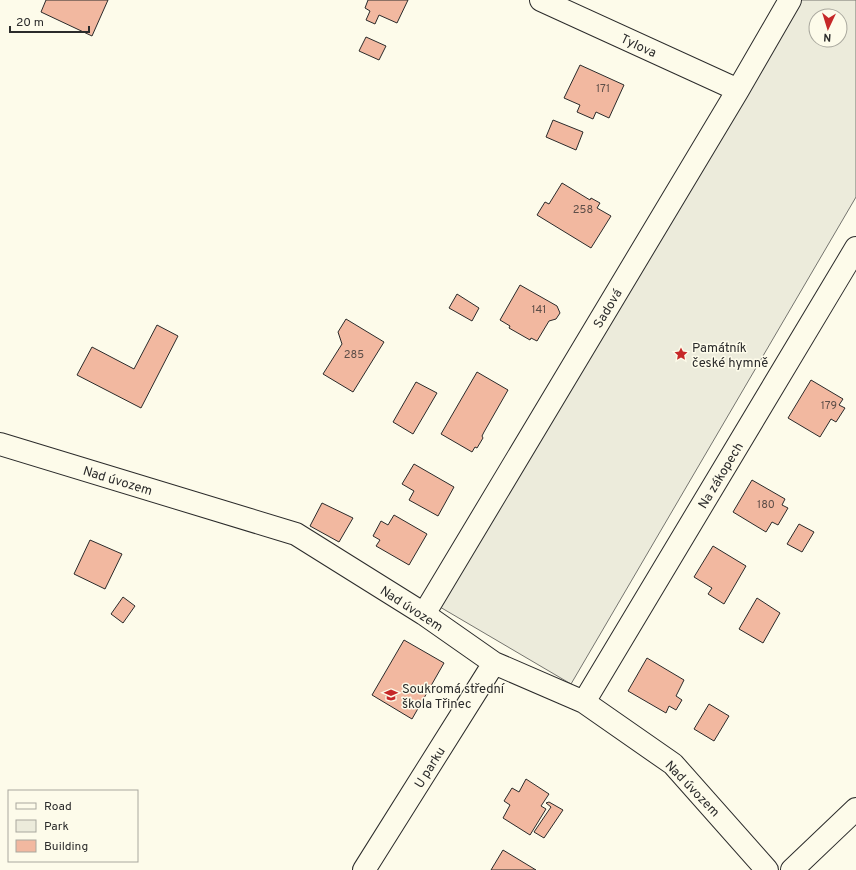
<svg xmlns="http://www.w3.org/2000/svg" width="856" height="870" viewBox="0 0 856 870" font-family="Overpass,sans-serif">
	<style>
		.green { fill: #ecebdb; stroke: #74746e; fill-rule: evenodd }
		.building { fill: #f2b8a0; stroke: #2b2b2b }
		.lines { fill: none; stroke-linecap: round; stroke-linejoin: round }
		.minor-casing { stroke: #2b2b2b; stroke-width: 24 }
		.minor { stroke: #fdfbea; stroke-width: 22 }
		.labels { text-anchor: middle; stroke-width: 3; stroke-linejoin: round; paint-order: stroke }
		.number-label { font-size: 11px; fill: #5d4e48 }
		.street-label { font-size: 13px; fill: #2b2b2b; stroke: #fdfbea }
		.poi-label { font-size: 13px; fill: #2b2b2b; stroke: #fdfbea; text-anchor: start }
	</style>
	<rect width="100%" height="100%" fill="#fdfbea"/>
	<path class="green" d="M 797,0 L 856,0 L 856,197 L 571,684 L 440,607 ZM 816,16 L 840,16 L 840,40 L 816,40 Z"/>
	<path class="building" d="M 46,0 L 108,0 L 92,36 L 41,12 Z
		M 368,0 L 408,0 L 397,23 L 379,15 L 375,24 L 366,20 L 370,11 L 365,8 Z
		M 366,37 L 386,46 L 379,60 L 359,51 Z
		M 580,65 L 624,85 L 609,118 L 596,112 L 593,119 L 577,112 L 580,105 L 564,98 Z
		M 553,120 L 583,132 L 576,150 L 546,137 Z
		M 562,183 L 590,200 L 591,198 L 600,203 L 597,208 L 611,216 L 591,248 L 537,215 L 545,202 L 549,204 Z
		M 520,285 L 557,306 L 560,313 L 556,319 L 549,321 L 537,341 L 531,338 L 530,340 L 509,328 L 510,326 L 500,320 Z
		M 457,294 L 479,308 L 472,321 L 449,308 Z
		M 346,319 L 384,342 L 353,392 L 323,374 L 342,344 L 338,332 Z
		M 157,325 L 178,336 L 141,408 L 77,375 L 92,347 L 134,369 Z
		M 477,372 L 508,390 L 484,432 L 482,436 L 483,438 L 477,448 L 475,447 L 472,452 L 441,434 Z
		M 811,380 L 843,399 L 839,405 L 845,408 L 836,422 L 831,419 L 820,437 L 788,418 Z
		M 416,382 L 437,393 L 413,434 L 393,422 Z
		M 414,464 L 454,487 L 438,516 L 409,500 L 414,491 L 402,484 Z
		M 752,480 L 785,499 L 782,505 L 788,508 L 778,525 L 772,522 L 766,532 L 733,512 Z
		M 322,503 L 353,518 L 339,542 L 310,526 Z
		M 394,515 L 427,534 L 409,565 L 376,546 L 380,540 L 373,536 L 381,521 L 388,525 Z
		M 799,524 L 814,532 L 802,552 L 787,544 Z
		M 90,540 L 122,554 L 105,589 L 74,574 Z
		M 713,546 L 746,566 L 724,604 L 708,594 L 712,588 L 694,577 Z
		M 123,597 L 135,606 L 123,623 L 111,614 Z
		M 757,598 L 780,613 L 763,643 L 739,629 Z
		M 404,640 L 444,663 L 412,719 L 372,695 Z
		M 647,658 L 684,680 L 676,696 L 682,700 L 676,710 L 669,706 L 666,713 L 628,691 Z
		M 709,704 L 729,716 L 714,741 L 694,729 Z
		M 526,779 L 549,794 L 541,806 L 546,809 L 530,835 L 503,818 L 510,805 L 504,801 L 512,788 L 519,792 Z
		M 549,802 L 563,810 L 544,838 L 534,832 L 551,807 L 546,803 Z
		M 503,850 L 536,870 L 491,870 Z"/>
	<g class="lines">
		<g class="minor-casing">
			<path id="minor" d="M 541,0 L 738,90
				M 0,444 L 296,534 L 424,614 L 494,663 L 584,702 L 673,764 L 767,870
				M 424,614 L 738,90 L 790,0
				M 584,702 L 856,248
				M 364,870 L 494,663
				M 792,870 L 856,809"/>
		</g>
		<use href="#minor" class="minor"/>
	</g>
	<defs>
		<g id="sight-bare" transform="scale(1.08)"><path d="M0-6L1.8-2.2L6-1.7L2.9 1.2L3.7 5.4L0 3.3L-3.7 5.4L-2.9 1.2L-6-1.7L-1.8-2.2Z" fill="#c62828" stroke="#fdfbea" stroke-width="2.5" paint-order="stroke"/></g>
		<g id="university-bare" transform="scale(1.08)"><path d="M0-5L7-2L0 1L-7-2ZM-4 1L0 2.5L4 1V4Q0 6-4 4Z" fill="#c62828" stroke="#fdfbea" stroke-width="2.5" paint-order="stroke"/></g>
	</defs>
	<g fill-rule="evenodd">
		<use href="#sight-bare" x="681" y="354"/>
		<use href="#university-bare" x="391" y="695"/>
	</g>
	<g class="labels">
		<g class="number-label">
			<text x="603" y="92">171</text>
			<text x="583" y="213">258</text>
			<text x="539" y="313">141</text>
			<text x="354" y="358">285</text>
			<text x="829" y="409">179</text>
			<text x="766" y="508">180</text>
		</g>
		<g class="street-label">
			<text transform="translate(639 45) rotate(25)" y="5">Tylova</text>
			<text transform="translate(607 308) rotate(-59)" y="5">Sadová</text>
			<text transform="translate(720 475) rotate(-59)" y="5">Na zákopech</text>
			<text transform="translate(118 480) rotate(17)" y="5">Nad úvozem</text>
			<text transform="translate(412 608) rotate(33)" y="5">Nad úvozem</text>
			<text transform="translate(429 767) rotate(-58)" y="5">U parku</text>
			<text transform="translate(693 788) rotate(46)" y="5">Nad úvozem</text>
		</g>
		<g class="poi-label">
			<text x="692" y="352">Památník<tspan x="692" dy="15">české hymně</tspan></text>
			<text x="402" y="693">Soukromá střední<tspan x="402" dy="15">škola Třinec</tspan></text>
		</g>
	</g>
	<rect x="8" y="790" width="130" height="72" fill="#fdfbea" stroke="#a9a89e"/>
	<rect x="16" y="803" width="20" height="6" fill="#fdfbea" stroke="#a9a89e"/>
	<text x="44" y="810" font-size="12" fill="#2b2b2b">Road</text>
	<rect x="16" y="820" width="20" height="12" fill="#ecebdb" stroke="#a9a89e"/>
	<text x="44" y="830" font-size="12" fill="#2b2b2b">Park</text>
	<rect x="16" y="840" width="20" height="12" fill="#f2b8a0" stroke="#a9a89e"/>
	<text x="44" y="850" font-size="12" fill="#2b2b2b">Building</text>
	<g transform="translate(828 28) rotate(184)"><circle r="19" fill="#fdfbea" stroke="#a9a89e"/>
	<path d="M0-3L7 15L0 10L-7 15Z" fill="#c62828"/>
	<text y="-6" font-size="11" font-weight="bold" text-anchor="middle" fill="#2b2b2b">N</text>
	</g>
	<path d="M10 26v6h79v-6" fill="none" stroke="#2b2b2b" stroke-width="2"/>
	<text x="16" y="26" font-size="12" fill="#2b2b2b" stroke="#fdfbea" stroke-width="3" paint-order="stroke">20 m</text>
</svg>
